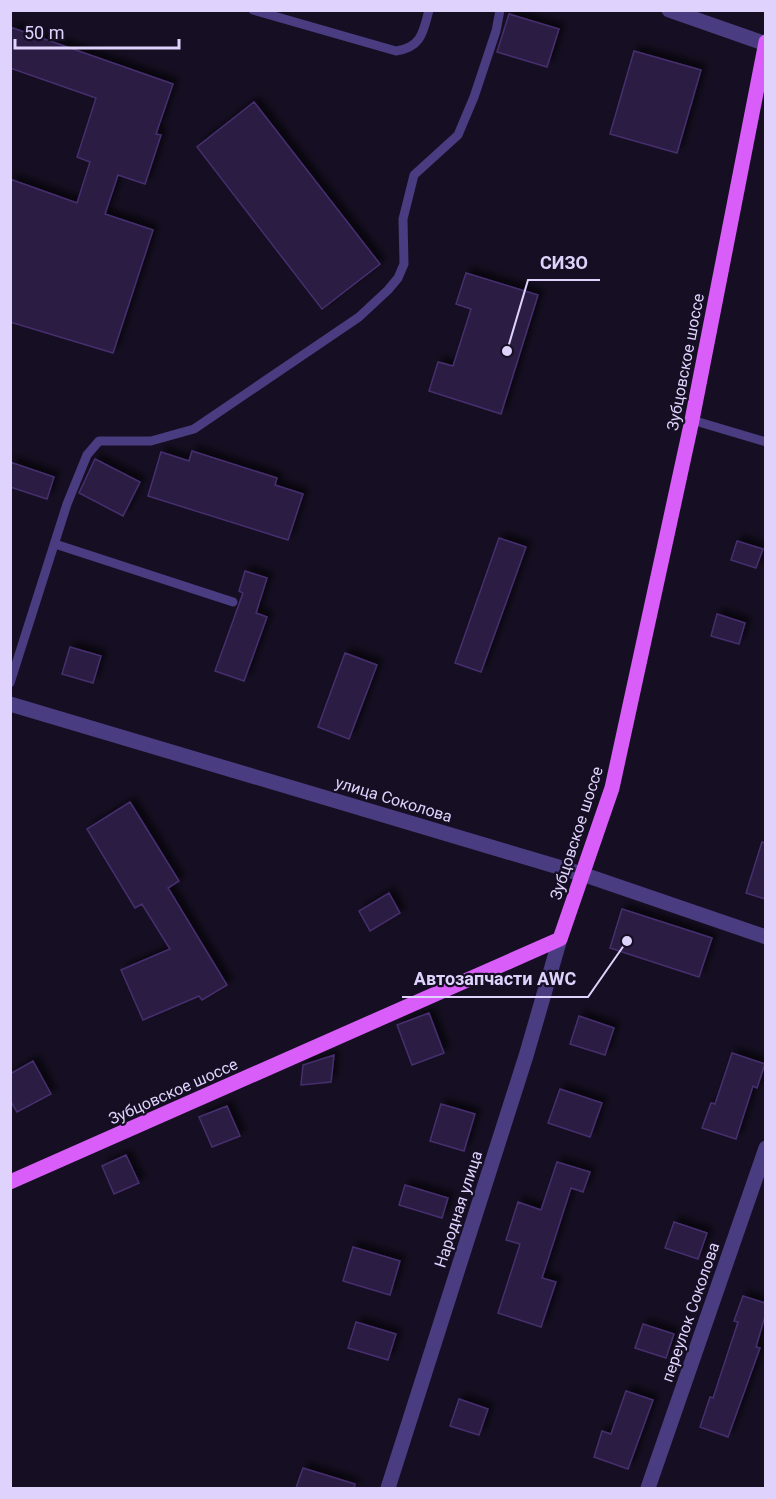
<svg xmlns="http://www.w3.org/2000/svg" width="776" height="1499" viewBox="0 0 776 1499" font-family="Roboto,sans-serif">
	<style>
		.building { fill: #2a1c43; stroke: #462f6e; stroke-width: 1.5; filter: url(#shadow) }
		.lines { fill: none; stroke-linecap: round; stroke-linejoin: round }
		.service { stroke: #4a3c80; stroke-width: 9 }
		.minor { stroke: #4a3c80; stroke-width: 15 }
		.primary { stroke: #d95ef9; stroke-width: 15 }
		.labels { text-anchor: middle; stroke-width: 4.5; stroke-linejoin: round; paint-order: stroke }
		.street-label { font-size: 16px; fill: #dfd3fd; stroke: #160f23 }
		.leader { fill: none; stroke: #dfd3fd; stroke-width: 2 }
		.callout-dot { fill: #dfd3fd; stroke: #160f23; stroke-width: 2 }
		.callout-label { font-size: 18px; text-anchor: middle; font-weight: bold; fill: #dfd3fd; stroke: #160f23; stroke-width: 4.5; stroke-linejoin: round; paint-order: stroke }
	</style>
	<defs>
		<filter id="shadow"><feDropShadow dx="5.5" dy="-5.5" stdDeviation="3" flood-color="#0009"/></filter>
	</defs>
	<rect width="100%" height="100%" fill="#160f23"/>
	<path class="building" d="M 509,14 L 559,29 L 547,67 L 497,52 Z
		M 10,27 L 173,84 L 156,134 L 161,135 L 145,184 L 118,175 L 105,214 L 153,230 L 113,353 L 10,322 L 10,179 L 77,203 L 90,162 L 77,157 L 96,98 L 10,68 Z
		M 634,51 L 701,70 L 677,153 L 610,134 Z
		M 254,102 L 380,264 L 322,309 L 197,147 Z
		M 466,273 L 538,295 L 501,414 L 429,391 L 438,362 L 453,366 L 471,309 L 456,304 Z
		M 192,451 L 277,478 L 275,485 L 303,494 L 288,540 L 148,496 L 161,452 L 189,461 Z
		M 95,459 L 140,482 L 123,516 L 79,493 Z
		M 10,462 L 54,477 L 47,499 L 10,487 Z
		M 499,538 L 526,547 L 481,672 L 455,663 Z
		M 737,541 L 763,549 L 756,568 L 731,560 Z
		M 245,571 L 267,578 L 256,613 L 267,617 L 244,681 L 215,671 L 243,593 L 239,591 Z
		M 717,614 L 745,623 L 739,644 L 711,636 Z
		M 70,647 L 101,656 L 93,683 L 62,674 Z
		M 345,653 L 377,665 L 349,739 L 318,727 Z
		M 130,802 L 179,881 L 168,888 L 227,985 L 202,1000 L 199,996 L 143,1020 L 121,970 L 170,949 L 142,904 L 135,908 L 87,829 Z
		M 762,842 L 765,843 L 765,899 L 746,893 Z
		M 389,893 L 400,913 L 370,931 L 359,911 Z
		M 622,909 L 712,938 L 699,977 L 610,948 Z
		M 429,1013 L 444,1053 L 412,1065 L 397,1025 Z
		M 579,1016 L 614,1028 L 605,1055 L 570,1044 Z
		M 732,1053 L 765,1064 L 757,1088 L 753,1086 L 736,1139 L 702,1128 L 711,1103 L 715,1104 Z
		M 334,1055 L 331,1082 L 301,1085 L 303,1065 Z
		M 33,1061 L 51,1094 L 17,1112 L 10,1100 L 10,1074 Z
		M 560,1089 L 602,1103 L 590,1137 L 548,1123 Z
		M 441,1104 L 475,1114 L 464,1151 L 430,1141 Z
		M 227,1106 L 240,1136 L 212,1147 L 199,1117 Z
		M 126,1155 L 139,1183 L 114,1194 L 102,1166 Z
		M 557,1162 L 590,1172 L 583,1192 L 571,1188 L 542,1278 L 556,1282 L 541,1327 L 498,1313 L 520,1244 L 506,1240 L 518,1202 L 541,1210 Z
		M 405,1185 L 448,1198 L 442,1218 L 399,1205 Z
		M 674,1222 L 707,1233 L 698,1259 L 665,1248 Z
		M 353,1247 L 400,1261 L 390,1295 L 343,1281 Z
		M 743,1296 L 765,1303 L 765,1316 L 756,1347 L 760,1348 L 728,1437 L 700,1427 L 710,1397 L 713,1398 L 738,1322 L 734,1321 Z
		M 356,1322 L 396,1334 L 388,1360 L 348,1348 Z
		M 643,1324 L 674,1334 L 666,1358 L 635,1348 Z
		M 626,1391 L 653,1400 L 628,1469 L 594,1457 L 602,1431 L 611,1434 Z
		M 459,1399 L 488,1409 L 479,1435 L 450,1426 Z
		M 303,1468 L 355,1484 L 354,1488 L 296,1488 Z"/>
	<g class="lines">
		<path class="service" d="M 253,10 L 396,51 C 422,47 423,32 429,10
			M 692,420 L 766,442
			M 55,544 L 233,602
			M 10,683 L 67,504 L 87,455 L 99,441 L 151,441 L 194,429 L 359,317 L 388,290 L 398,278 L 404,264 L 403,219 L 414,175 L 458,135 L 474,97 L 496,31 L 500,10"/>
		<path class="minor" d="M 669,10 L 766,44
			M 10,704 L 582,874 L 766,937
			M 388,1488 L 526,1056 L 560,939
			M 648,1488 L 766,1148"/>
		<path class="primary" d="M 10,1182 L 560,939 L 612,788 L 692,420 L 766,42"/>
	</g>
	<g class="labels">
		<g class="street-label">
			<text transform="translate(685 362) rotate(-79)" y="6">Зубцовское шоссе</text>
			<text transform="translate(394 799) rotate(17)" y="6">улица Соколова</text>
			<text transform="translate(576 833) rotate(-72)" y="6">Зубцовское шоссе</text>
			<text transform="translate(173 1091) rotate(-24)" y="6">Зубцовское шоссе</text>
			<text transform="translate(458 1209) rotate(-72)" y="6">Народная улица</text>
			<text transform="translate(690 1312) rotate(-71)" y="6">переулок Соколова</text>
		</g>
	</g>
	<path class="leader" d="M507 351L528 280H600M627 941L588 997H402"/>
	<g class="callout-dot">
		<circle cx="507" cy="351" r="6"/>
		<circle cx="627" cy="941" r="6"/>
	</g>
	<g class="callout-label">
		<text x="564" y="269">СИЗО</text>
		<text x="495" y="985">Автозапчасти AWC</text>
	</g>
	<rect width="776" height="1499" fill="none" stroke="#dfd3fd" stroke-width="24"/>
	<path d="M15 39v9h164v-9" fill="none" stroke="#dfd3fd" stroke-width="3"/>
	<text x="24" y="39" font-size="18" fill="#dfd3fd" stroke="#160f23" stroke-width="4.5" paint-order="stroke">50 m</text>
</svg>
